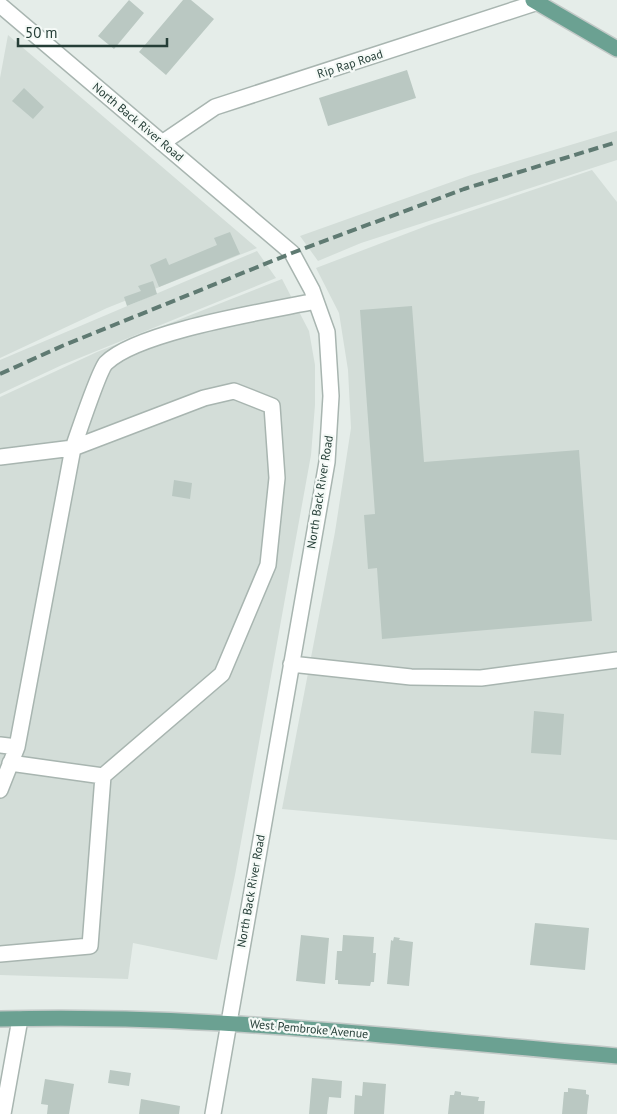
<svg xmlns="http://www.w3.org/2000/svg" width="617" height="1114" viewBox="0 0 617 1114" font-family="'PT Sans',sans-serif">
	<style>
		.built { fill: #d3ddd8 }
		.building { fill: #bac8c2 }
		.lines { fill: none; stroke-linecap: round; stroke-linejoin: round }
		.minor-casing { stroke: #a8b5b0; stroke-width: 18 }
		.major-casing { stroke: #c2c9c7; stroke-width: 18 }
		.minor { stroke: #fff; stroke-width: 15 }
		.major { stroke: #6ba192; stroke-width: 15 }
		.rail { stroke: #5f7a72; stroke-width: 4; stroke-dasharray: 10 5; stroke-linecap: butt }
		.labels { text-anchor: middle; stroke-width: 4.5; stroke-linejoin: round; paint-order: stroke }
		.street-label { font-size: 12px; fill: #253e37; stroke: #f5faf7 }
	</style>
	<rect width="100%" height="100%" fill="#e5ede9"/>
	<path class="built" d="M 8,35 L 257,248 L 107,308 L 0,358 L 0,78 Z
		M 617,131 L 617,160 L 361,243 L 318,261 L 300,236 L 471,175 Z
		M 592,170 L 617,202 L 617,840 L 282,809 L 335,532 L 351,428 L 348,370 L 339,313 L 316,268 L 429,225 Z
		M 257,251 L 276,278 L 62,365 L 0,394 L 0,360 Z
		M 282,279 L 309,331 L 315,365 L 315,405 L 311,455 L 235,875 L 217,960 L 133,943 L 128,979 L 0,975 L 0,397 L 97,352 Z"/>
	<path class="building" d="M 129,0 L 144,13 L 114,49 L 98,36 Z
		M 183,0 L 191,0 L 214,19 L 166,75 L 139,52 Z
		M 407,70 L 416,98 L 328,126 L 319,98 Z
		M 24,88 L 44,107 L 33,119 L 12,101 Z
		M 230,232 L 240,254 L 159,287 L 150,265 L 166,258 L 169,265 L 217,245 L 214,238 Z
		M 153,281 L 157,294 L 127,306 L 124,297 L 141,291 L 138,286 Z
		M 412,306 L 424,462 L 579,450 L 592,621 L 382,639 L 377,568 L 368,569 L 364,515 L 375,514 L 360,310 Z
		M 174,480 L 192,483 L 190,499 L 172,496 Z
		M 534,711 L 564,714 L 561,755 L 531,753 Z
		M 535,923 L 589,928 L 585,970 L 530,965 Z
		M 301,935 L 329,938 L 325,984 L 296,981 Z
		M 343,935 L 374,937 L 373,953 L 376,953 L 374,982 L 371,982 L 370,986 L 338,984 L 338,980 L 335,980 L 337,951 L 342,951 Z
		M 394,937 L 400,938 L 399,940 L 413,942 L 409,986 L 387,984 L 391,940 L 393,941 Z
		M 110,1070 L 131,1073 L 129,1086 L 108,1083 Z
		M 312,1078 L 342,1081 L 341,1098 L 329,1097 L 327,1114 L 309,1114 Z
		M 45,1079 L 74,1084 L 69,1114 L 47,1114 L 48,1105 L 41,1104 Z
		M 363,1082 L 386,1084 L 384,1114 L 354,1114 L 355,1095 L 362,1096 Z
		M 568,1088 L 586,1090 L 586,1094 L 589,1095 L 587,1114 L 562,1114 L 564,1092 L 568,1092 Z
		M 455,1091 L 461,1092 L 461,1095 L 479,1097 L 478,1101 L 485,1101 L 484,1114 L 448,1114 L 450,1095 L 454,1095 Z
		M 141,1099 L 180,1106 L 179,1114 L 139,1114 Z"/>
	<g class="lines">
		<g class="minor-casing">
			<path id="minor" d="M 0,5 L 292,253 L 312,290 L 327,332 L 331,396 L 327,462 L 213,1114
				M 162,143 L 215,107 L 538,2
				M 73,448 L 204,398 L 234,391 L 272,406 L 277,478 L 268,565 L 222,674 L 103,776
				M 73,448 C 78,434 99,370 106,363 C 138,331 268,311 316,301
				M 0,457 L 73,448 L 17,747
				M 291,664 L 411,677 L 481,678 L 617,660
				M 0,745 L 17,747 L 0,790
				M 0,954 L 90,946 L 103,776 L 10,763
				M 3,1114 L 20,1019"/>
		</g>
		<g class="major-casing">
			<path id="major" d="M 533,0 L 617,49
				M 0,1019 C 206,1013 412,1039 617,1056"/>
		</g>
		<use href="#minor" class="minor"/>
		<use href="#major" class="major"/>
		<path class="rail" d="M 0,374 L 62,346 L 292,253 L 464,189 L 617,142"/>
	</g>
	<g class="labels">
		<g class="street-label">
			<text transform="translate(350 64) rotate(-18)" y="4">Rip Rap Road</text>
			<text transform="translate(138 122) rotate(40)" y="4">North Back River Road</text>
			<text transform="translate(320 492) rotate(-81)" y="4">North Back River Road</text>
			<text transform="translate(251 891) rotate(-80)" y="4">North Back River Road</text>
			<text transform="translate(309 1029) rotate(5)" y="4">West Pembroke Avenue</text>
		</g>
	</g>
	<path d="M18 38v8h149v-8" fill="none" stroke="#253e37" stroke-width="2.5"/>
	<text x="25" y="38" font-size="15" fill="#253e37" stroke="#f5faf7" stroke-width="4" paint-order="stroke">50 m</text>
</svg>
